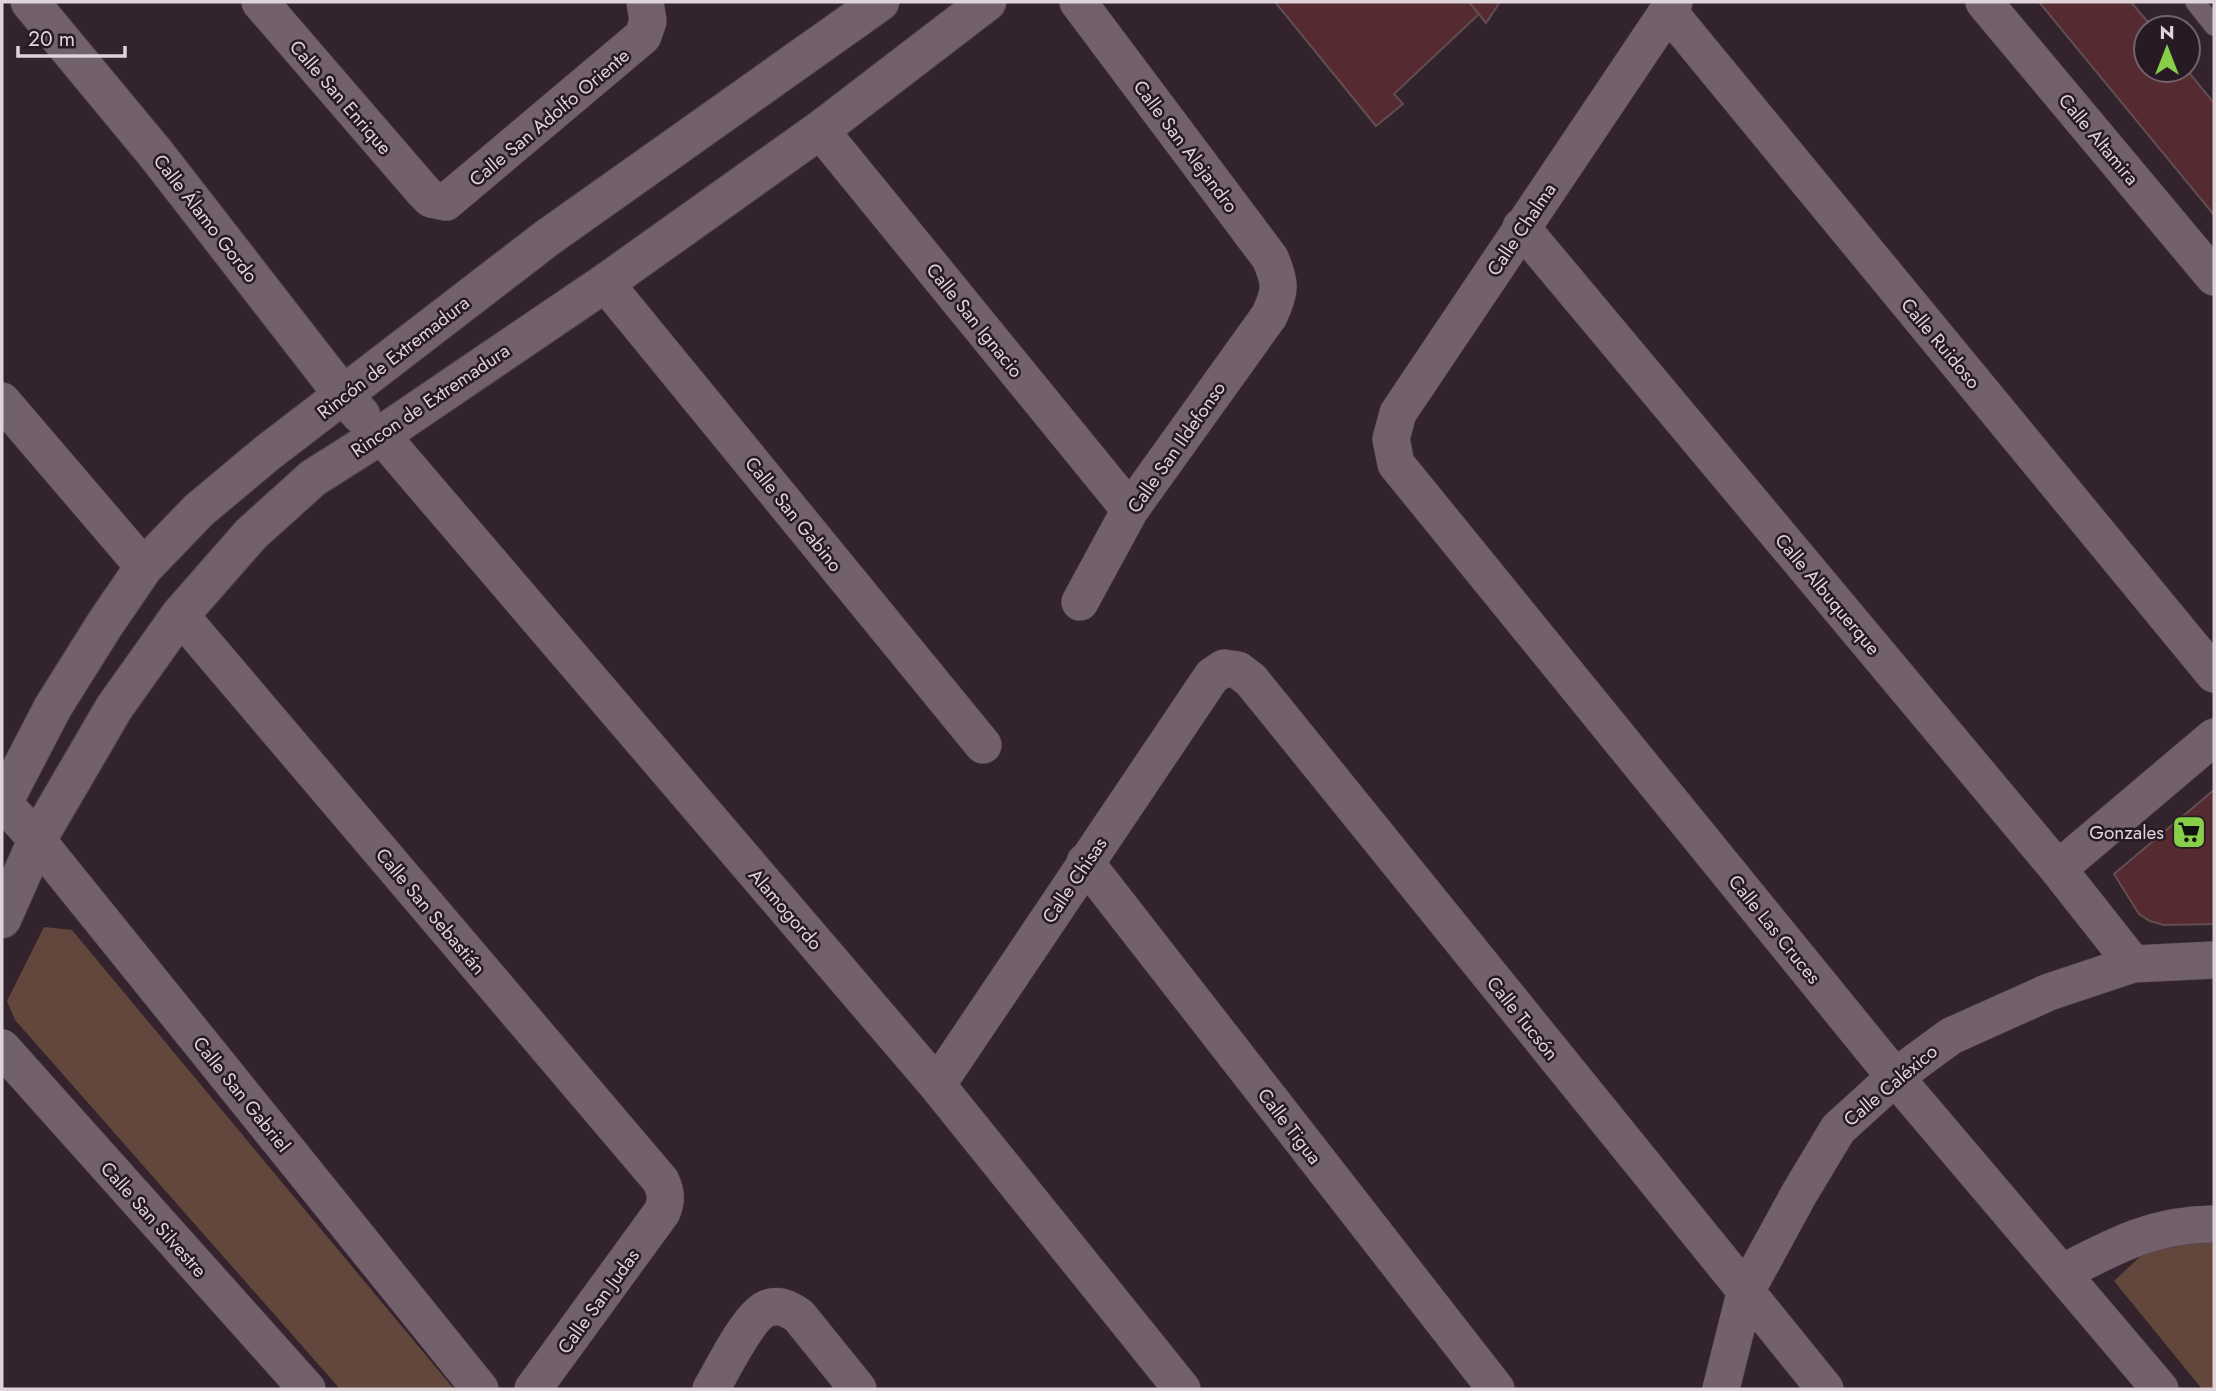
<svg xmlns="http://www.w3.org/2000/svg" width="2216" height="1391" viewBox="0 0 2216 1391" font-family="Jost,sans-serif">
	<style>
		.green { fill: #63473d }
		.building { fill: #552a31; stroke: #624d50; stroke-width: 2 }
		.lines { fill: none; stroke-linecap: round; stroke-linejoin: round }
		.service-casing { stroke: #4d4049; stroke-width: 21 }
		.minor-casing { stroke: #4d4049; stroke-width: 38 }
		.tertiary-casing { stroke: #4d4049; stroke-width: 40 }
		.service { stroke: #72606b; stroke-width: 19 }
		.minor { stroke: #72606b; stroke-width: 37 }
		.tertiary { stroke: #72606b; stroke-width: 38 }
		.labels { text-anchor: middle; stroke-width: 5; stroke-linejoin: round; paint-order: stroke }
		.street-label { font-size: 19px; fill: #ded4da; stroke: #281a24 }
		.poi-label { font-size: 19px; fill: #ded4da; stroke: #281a24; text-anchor: end }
	</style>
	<rect width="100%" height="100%" fill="#32232d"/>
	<path class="green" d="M 44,927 L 72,930 L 454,1389 L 340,1389 L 15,1020 L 7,1001 Z
		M 2214,1237 L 2214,1389 L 2202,1389 L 2114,1281 L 2146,1251 Z"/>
	<path class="building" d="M 1275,2 L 1469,2 L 1479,14 L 1394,94 L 1403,104 L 1376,126 Z
		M 1469,2 L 1500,2 L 1486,23 Z
		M 2039,2 L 2131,2 L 2153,28 L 2146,28 L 2146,70 L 2187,70 L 2214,103 L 2214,215 Z
		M 2214,790 L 2214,924 L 2164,925 L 2150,921 L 2139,914 L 2114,874 Z"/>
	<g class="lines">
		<g class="service-casing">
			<path id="service" d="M 2195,2 L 2214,26"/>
		</g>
		<g class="minor-casing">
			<path id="minor" d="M 260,2 L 423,191 L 431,199 L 446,202 L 643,36 L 648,21 L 645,2
				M 1078,2 L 1270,258 C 1281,283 1281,291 1269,316 L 1130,510 L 1080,602
				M 1674,2 L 1398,413 L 1391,439 L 1396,464 L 1895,1077 L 2160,1389
				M 1984,2 L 2214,277
				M 1668,11 L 2214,674
				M 820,130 L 1130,510
				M 1521,227 L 2058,869 L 2133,964
				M 605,283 L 983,745
				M 2,401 L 144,567
				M 381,435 L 937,1085 L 1182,1389
				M 180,615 L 661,1181 C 666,1192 667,1200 662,1212 L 533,1389
				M 2,801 L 37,840 L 480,1389
				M 1085,862 L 1496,1389
				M 2058,869 L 2214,737
				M 2,1048 L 307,1389
				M 937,1085 L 1212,676 L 1224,668 L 1238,670 L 1251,680 L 1825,1389
				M 2062,1273 C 2114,1246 2154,1224 2214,1224
				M 711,1389 C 722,1371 749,1314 768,1308 C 780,1304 789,1309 799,1316 L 858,1389
				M 1721,1389 L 1745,1293 L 1799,1194 L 1838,1129 L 1895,1077 L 1951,1036 L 2049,992 L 2133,964 L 2214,960"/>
		</g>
		<g class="tertiary-casing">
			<path id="tertiary" d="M 30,2 L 156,154 L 344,396 L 361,415
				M 2,805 L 53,707 L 105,624 L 144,567 L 199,510 L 266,454 L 547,238 L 880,2
				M 2,919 L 37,840 L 114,708 L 180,615 L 251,534 L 313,478 L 381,435 L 605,283 L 820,130 L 987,2"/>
		</g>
		<use href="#service" class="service"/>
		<use href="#minor" class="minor"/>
		<use href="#tertiary" class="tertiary"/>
	</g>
	<defs>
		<g id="supermarket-square" transform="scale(1.75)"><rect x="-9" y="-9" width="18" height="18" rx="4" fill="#88cf49" stroke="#281a24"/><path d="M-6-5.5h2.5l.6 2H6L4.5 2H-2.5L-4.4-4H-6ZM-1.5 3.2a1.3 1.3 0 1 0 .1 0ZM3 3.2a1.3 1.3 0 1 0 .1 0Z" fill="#111"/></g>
	</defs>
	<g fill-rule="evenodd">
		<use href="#supermarket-square" x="2189" y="832"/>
	</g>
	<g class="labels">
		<g class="street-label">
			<text transform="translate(341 97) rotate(49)" y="7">Calle San Enrique</text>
			<text transform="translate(549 117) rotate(-40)" y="7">Calle San Adolfo Oriente</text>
			<text transform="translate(2099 139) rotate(50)" y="7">Calle Altamira</text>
			<text transform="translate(1186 146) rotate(53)" y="7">Calle San Alejandro</text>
			<text transform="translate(206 218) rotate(52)" y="7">Calle Álamo Gordo</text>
			<text transform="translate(1521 229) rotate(-56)" y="7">Calle Chalma</text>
			<text transform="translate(975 320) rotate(51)" y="7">Calle San Ignacio</text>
			<text transform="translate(1941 343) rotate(50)" y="7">Calle Ruidoso</text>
			<text transform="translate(393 357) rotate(-38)" y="7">Rincón de Extremadura</text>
			<text transform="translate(430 400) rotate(-34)" y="7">Rincon de Extremadura</text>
			<text transform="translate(1176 447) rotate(-55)" y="7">Calle San Ildefonso</text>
			<text transform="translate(794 514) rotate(51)" y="7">Calle San Gabino</text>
			<text transform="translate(1828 594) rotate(50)" y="7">Calle Albuquerque</text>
			<text transform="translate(1074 880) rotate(-56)" y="7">Calle Chisas</text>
			<text transform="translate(786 909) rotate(49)" y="7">Alamogordo</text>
			<text transform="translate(431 911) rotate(50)" y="7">Calle San Sebastián</text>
			<text transform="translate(1775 929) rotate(51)" y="7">Calle Las Cruces</text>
			<text transform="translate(1523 1018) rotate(51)" y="7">Calle Tucsón</text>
			<text transform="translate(1890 1085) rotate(-40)" y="7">Calle Caléxico</text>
			<text transform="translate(242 1094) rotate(51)" y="7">Calle San Gabriel</text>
			<text transform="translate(1290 1126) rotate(52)" y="7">Calle Tigua</text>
			<text transform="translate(154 1219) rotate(48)" y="7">Calle San Silvestre</text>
			<text transform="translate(598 1301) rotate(-54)" y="7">Calle San Judas</text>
		</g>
		<g class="poi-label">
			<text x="2164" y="839">Gonzales</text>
		</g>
	</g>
	<rect width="2216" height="1391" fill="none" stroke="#ded4da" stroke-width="7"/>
	<g transform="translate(2167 49)"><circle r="33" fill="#281a24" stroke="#71646d" stroke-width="2"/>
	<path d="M0-5L12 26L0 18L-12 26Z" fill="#88cf49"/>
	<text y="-10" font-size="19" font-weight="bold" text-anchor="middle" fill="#ded4da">N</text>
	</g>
	<path d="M18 46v10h107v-10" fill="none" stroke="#ded4da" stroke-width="3.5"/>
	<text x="28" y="46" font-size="21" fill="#ded4da" stroke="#281a24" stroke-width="5" paint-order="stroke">20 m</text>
</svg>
